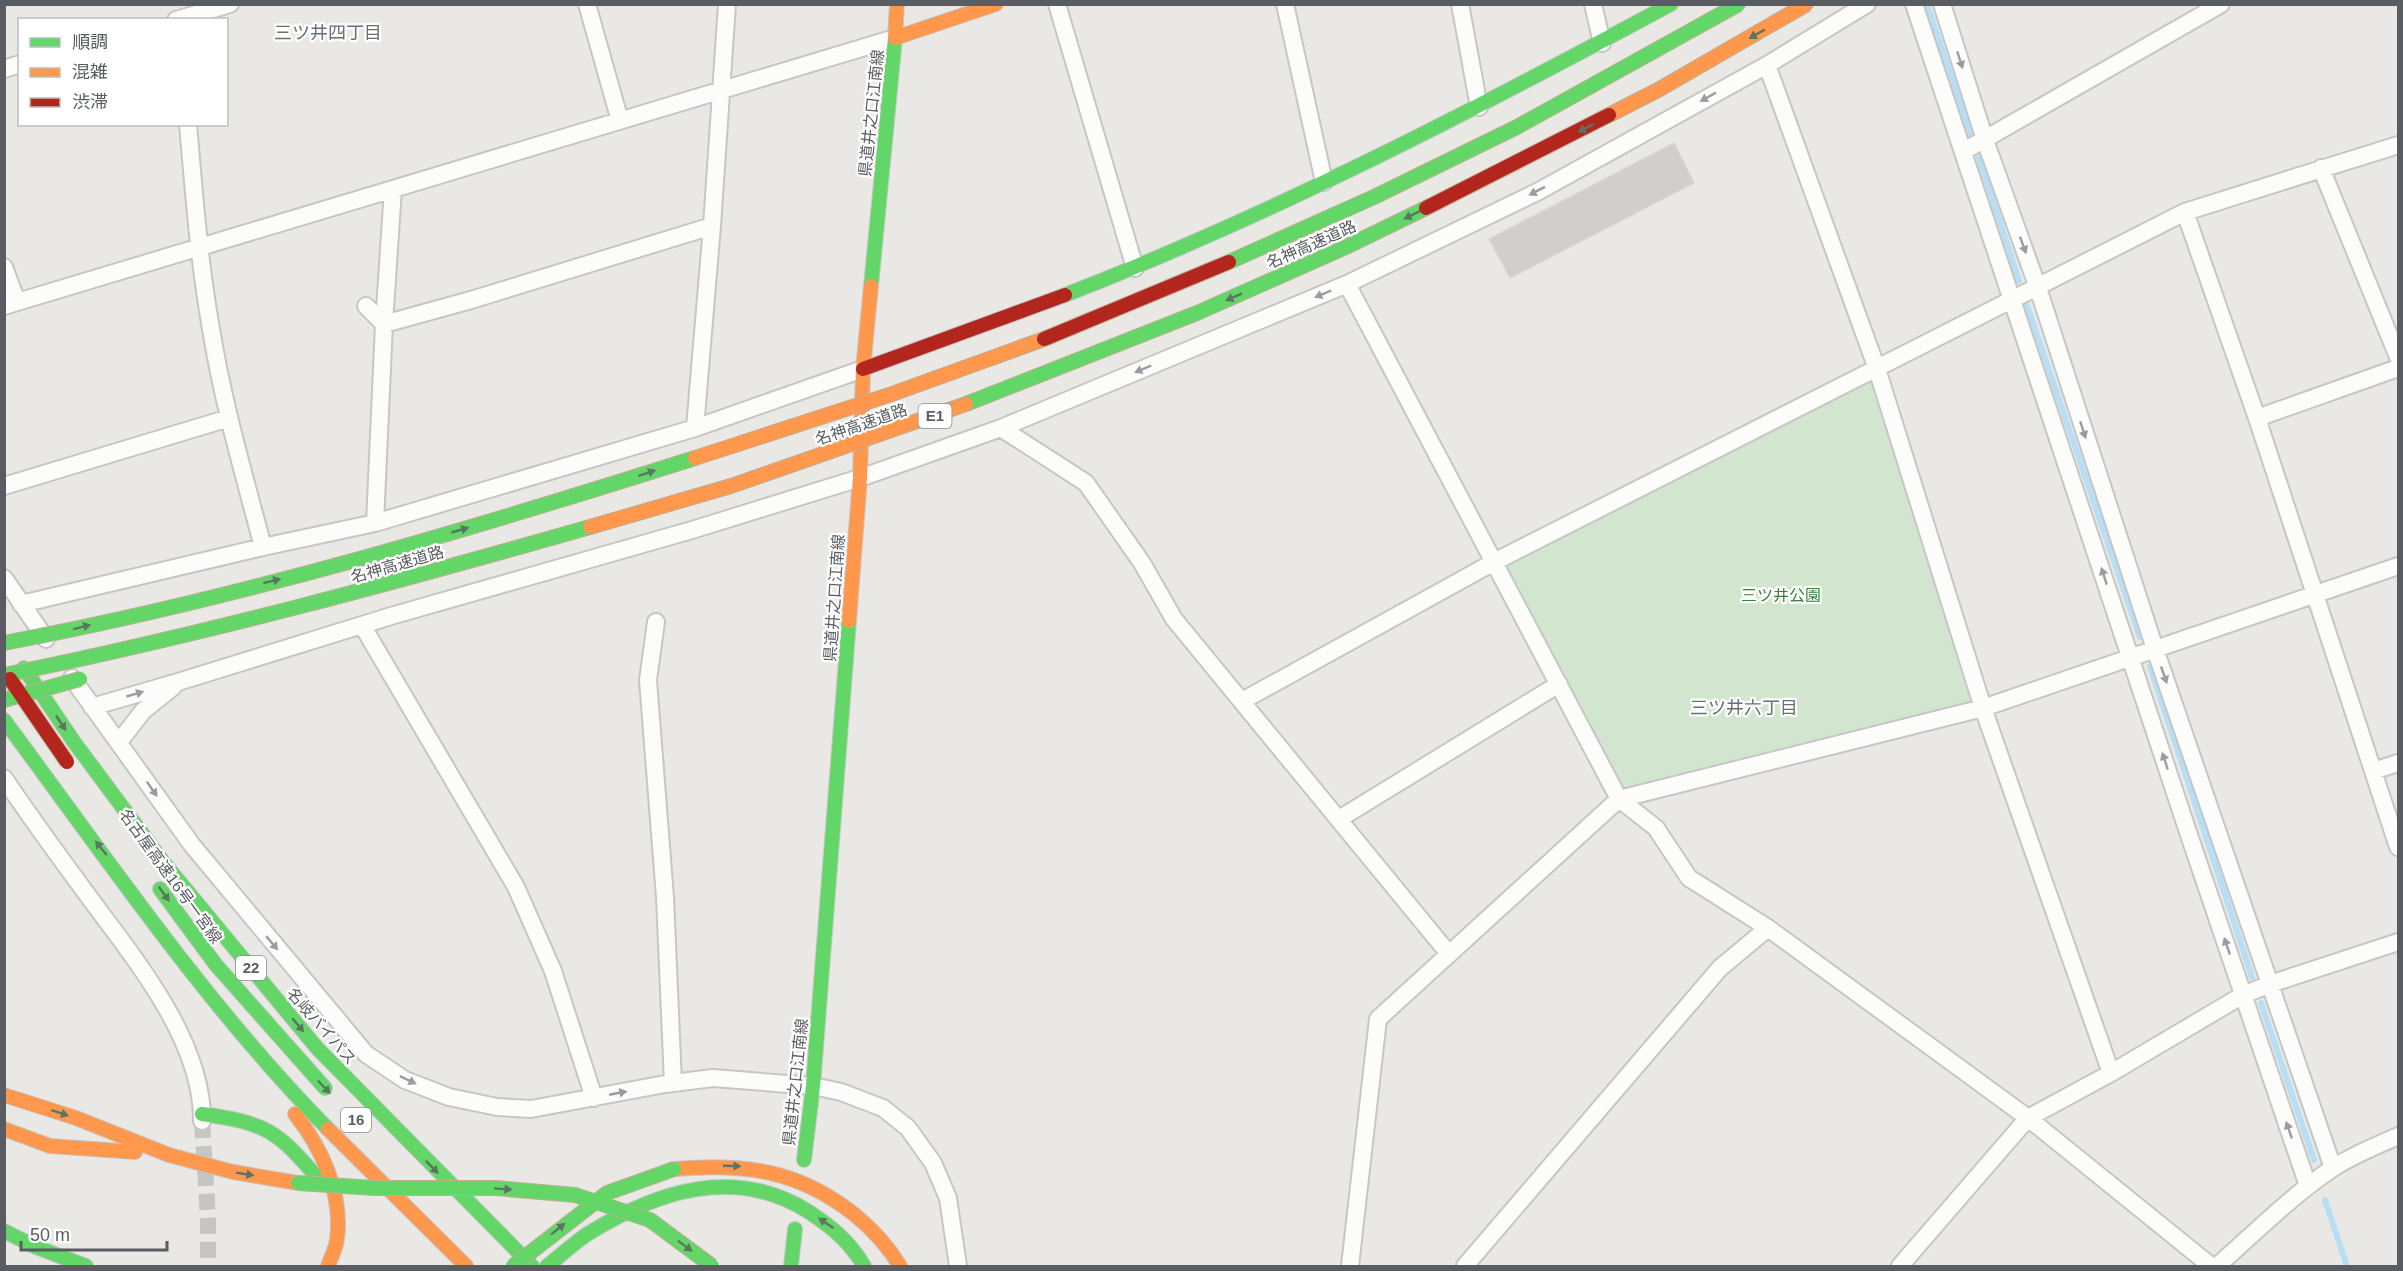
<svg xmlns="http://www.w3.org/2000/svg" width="2403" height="1271" viewBox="0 0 2403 1271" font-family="Helvetica,'Noto Sans JP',sans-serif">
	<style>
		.green { fill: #d2e5cf }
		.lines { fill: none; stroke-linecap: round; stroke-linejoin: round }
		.stream { stroke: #b7def4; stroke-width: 6 }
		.building { fill: #d0cfcd; stroke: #d8d6d3; stroke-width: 1.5 }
		.street-tunnel { stroke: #c5c5c3; stroke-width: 16; stroke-dasharray: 16 8; stroke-linecap: butt }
		.street-casing { stroke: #c6c6c6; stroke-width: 20 }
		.fast-casing { stroke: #c5c5c6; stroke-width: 16 }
		.slow-casing { stroke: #c5c5c6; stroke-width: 16 }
		.jam-casing { stroke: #c5c5c6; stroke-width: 16 }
		.street { stroke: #fcfcfb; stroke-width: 16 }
		.fast { stroke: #63d668; stroke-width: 14 }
		.slow { stroke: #ff974d; stroke-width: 14 }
		.jam { stroke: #b3261e; stroke-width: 14 }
		.fast-bridge-casing { stroke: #bfaf93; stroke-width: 16; stroke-linecap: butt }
		.slow-bridge-casing { stroke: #bfaf93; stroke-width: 16; stroke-linecap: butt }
		.jam-bridge-casing { stroke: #bfaf93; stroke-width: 16; stroke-linecap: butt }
		.fast-bridge { stroke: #63d668; stroke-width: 14 }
		.slow-bridge { stroke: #ff974d; stroke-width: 14 }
		.jam-bridge { stroke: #b3261e; stroke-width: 14 }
		.oneway { fill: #5b7562 }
		.oneway2 { fill: #9a9d9f }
		.labels { text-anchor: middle; stroke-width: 4.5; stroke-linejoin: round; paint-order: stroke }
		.shield { fill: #fff; stroke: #8b8e90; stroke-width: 1.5 }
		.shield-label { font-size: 15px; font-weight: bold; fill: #595d61 }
		.street-label { font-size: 16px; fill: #595d61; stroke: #fff }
		.park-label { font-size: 16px; fill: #388238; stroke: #fff }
		.neighbourhood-label { font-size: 18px; fill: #6a6f73; stroke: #fff }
	</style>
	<rect width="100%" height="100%" fill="#e9e8e4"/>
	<path class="green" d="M 1877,369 L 1983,708 L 1619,799 L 1494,562 Z"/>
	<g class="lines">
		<path class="stream" d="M 1927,4 L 1970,133
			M 1979,158 L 2019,281
			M 2027,306 L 2140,637
			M 2150,666 L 2252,977
			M 2261,1003 L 2314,1160
			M 2325,1200 L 2347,1266"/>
	</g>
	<path class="building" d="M 1674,143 L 1694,183 L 1510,278 L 1489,239 Z"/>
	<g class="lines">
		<path class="street-tunnel" d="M 202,1122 L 208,1218 L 208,1266"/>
		<g class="street-casing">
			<path id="street" d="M 587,4 L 620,121
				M 1057,4 L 1135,268
				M 1285,4 L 1324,182
				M 1460,4 L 1479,107
				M 1593,4 L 1602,43
				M 1914,4 L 2188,832 L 2308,1186
				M 1942,4 L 1985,140 L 2038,288 L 2155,649 L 2333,1168
				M 176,20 L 230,4
				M 1767,65 L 1877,369 L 1983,708 L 2111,1073
				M 4,69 L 20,64
				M 188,124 C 194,193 199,261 211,329 C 223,403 244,475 263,547
				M 1964,151 L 2221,4
				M 2321,168 L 2398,357
				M 2185,212 L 2257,418 L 2398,847
				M 4,267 L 17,302
				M 1347,284 L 1619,799 L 1656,828 L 1689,878 L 1768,928 L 2028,1118 L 2211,1266
				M 4,306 L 895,38
				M 366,306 L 384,324 L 471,300 L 712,226
				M 2257,418 L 2398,368
				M 695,428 L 712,226 L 727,4
				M 1001,428 L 1086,483 L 1142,563 L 1174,619 L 1449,954
				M 4,486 L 229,418
				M 375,523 L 384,324 L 393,189
				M 4,578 L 46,639
				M 21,604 L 263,547 L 375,523 L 695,428 L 863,369
				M 656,622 L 648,680 L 665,897 L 673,1083
				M 362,625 L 516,887 L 553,971 L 594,1098
				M 72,678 L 192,845 L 366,1054 L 405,1080 L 449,1097 L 497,1107 L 531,1109 L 665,1084 L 713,1078 L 813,1086 L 841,1092 L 883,1108 L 908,1128 L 933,1163 L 948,1198 L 958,1266
				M 1242,701 L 1494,562 L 2185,212 L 2398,145
				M 92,707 L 178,682 L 391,616 L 692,530 L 860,478 L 1001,428 L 1347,284 L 1539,191 L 1767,65 L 1867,4
				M 119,742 L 143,711 L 173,687
				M 2373,771 L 2398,763
				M 4,778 C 30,817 58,855 86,893 C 132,956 203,1039 202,1121
				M 1339,819 L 1559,684
				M 1350,1266 L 1378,1019 L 1619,799 L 1983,708 L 2398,566
				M 1465,1266 L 1720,968 L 1768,928
				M 1900,1266 L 2028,1118 L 2111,1073 L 2243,995 L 2270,984 L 2398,942
				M 2217,1266 C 2255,1233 2291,1196 2333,1168 C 2353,1155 2376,1146 2398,1136"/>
		</g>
		<g class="fast-casing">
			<path id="fast" d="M 871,286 L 895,38
				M 1065,295 C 1274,214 1474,110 1671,4
				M 24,668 L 74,742 L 164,863 L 317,1048 L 532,1266
				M 4,720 C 108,860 206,1005 328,1129
				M 160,889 L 216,965 L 325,1088
				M 202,1114 C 267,1123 278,1131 320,1181
				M 804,1160 L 813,1086 L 849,621
				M 4,1231 L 36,1247 L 86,1266
				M 547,1266 C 560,1256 573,1244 586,1235 C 656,1191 735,1165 809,1212 C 832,1227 850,1242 864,1266
				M 791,1266 L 795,1229"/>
		</g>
		<g class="slow-casing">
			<path id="slow" d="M 897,4 L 895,38 L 996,4
				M 849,621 L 860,478 L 863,369 L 871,286
				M 4,1095 L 76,1118 L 169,1155 L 233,1172 L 298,1183
				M 295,1114 C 322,1148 343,1195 337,1239 C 336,1249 331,1257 328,1266
				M 4,1129 L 50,1146 L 135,1152
				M 328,1129 L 466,1266
				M 674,1169 C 744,1163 799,1170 855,1215 C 872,1229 888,1246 900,1266"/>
		</g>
		<g class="jam-casing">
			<path id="jam" d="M 863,369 L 1065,295"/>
		</g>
		<use href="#street" class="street"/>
		<use href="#fast" class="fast"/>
		<use href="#slow" class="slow"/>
		<use href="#jam" class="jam"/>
		<g class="fast-bridge-casing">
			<path id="fast-bridge" d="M 1229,262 L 1374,197 L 1517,127 L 1739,4
				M 966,404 L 1197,313 L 1346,247 L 1426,208
				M 4,643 C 238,599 468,530 695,458
				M 4,675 C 202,635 397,582 590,527
				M 4,700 L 80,679
				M 298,1183 L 374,1188 L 495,1188 L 575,1195 L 650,1220 L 712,1266
				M 513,1266 L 607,1193 L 674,1169"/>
		</g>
		<g class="slow-bridge-casing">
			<path id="slow-bridge" d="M 1609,115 L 1658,90 L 1807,4
				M 695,458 L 892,394 L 1044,339
				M 590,527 L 731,486 L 966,404"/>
		</g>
		<g class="jam-bridge-casing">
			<path id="jam-bridge" d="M 1426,208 L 1609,115
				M 1044,339 L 1229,262
				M 10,679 L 67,762"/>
		</g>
		<use href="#fast-bridge" class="fast-bridge"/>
		<use href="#slow-bridge" class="slow-bridge"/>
		<use href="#jam-bridge" class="jam-bridge"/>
	</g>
	<defs><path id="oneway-solid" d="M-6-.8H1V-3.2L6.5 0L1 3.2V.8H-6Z" transform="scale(1.5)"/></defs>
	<g class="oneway">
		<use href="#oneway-solid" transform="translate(1757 34) rotate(150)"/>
		<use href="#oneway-solid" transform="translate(1586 128) rotate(152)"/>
		<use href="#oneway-solid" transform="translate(1412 215) rotate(154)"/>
		<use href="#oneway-solid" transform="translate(1234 297) rotate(156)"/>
		<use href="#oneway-solid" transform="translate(647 473) rotate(-18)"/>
		<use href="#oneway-solid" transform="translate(460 530) rotate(-16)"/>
		<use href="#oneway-solid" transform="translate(272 581) rotate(-14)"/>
		<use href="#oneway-solid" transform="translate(82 627) rotate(-14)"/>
		<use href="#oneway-solid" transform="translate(61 723) rotate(56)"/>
		<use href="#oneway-solid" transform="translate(101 848) rotate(-128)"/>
		<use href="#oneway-solid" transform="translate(164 894) rotate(54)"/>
		<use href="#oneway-solid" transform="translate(298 1025) rotate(50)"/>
		<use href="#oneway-solid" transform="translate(324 1087) rotate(46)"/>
		<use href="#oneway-solid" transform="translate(60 1113) rotate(18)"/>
		<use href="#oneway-solid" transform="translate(732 1166) rotate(2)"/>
		<use href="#oneway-solid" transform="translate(432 1167) rotate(45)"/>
		<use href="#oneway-solid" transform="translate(245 1174) rotate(9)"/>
		<use href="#oneway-solid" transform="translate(503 1189) rotate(4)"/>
		<use href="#oneway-solid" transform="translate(826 1223) rotate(-146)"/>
		<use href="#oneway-solid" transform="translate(558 1229) rotate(-39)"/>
		<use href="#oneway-solid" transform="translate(685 1246) rotate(37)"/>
	</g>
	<g class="oneway2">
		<use href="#oneway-solid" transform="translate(1960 60) rotate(72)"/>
		<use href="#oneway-solid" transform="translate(1708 97) rotate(151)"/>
		<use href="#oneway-solid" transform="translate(1537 191) rotate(153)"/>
		<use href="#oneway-solid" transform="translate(2023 245) rotate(70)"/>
		<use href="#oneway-solid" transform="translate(1323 294) rotate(157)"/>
		<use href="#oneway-solid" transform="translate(1143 369) rotate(157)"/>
		<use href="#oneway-solid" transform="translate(2083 430) rotate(72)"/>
		<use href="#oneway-solid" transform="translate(2104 576) rotate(-108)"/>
		<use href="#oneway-solid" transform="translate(2164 675) rotate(71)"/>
		<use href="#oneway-solid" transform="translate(135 694) rotate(-16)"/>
		<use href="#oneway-solid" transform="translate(2165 761) rotate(-108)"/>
		<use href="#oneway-solid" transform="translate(152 789) rotate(55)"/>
		<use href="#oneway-solid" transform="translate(272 943) rotate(50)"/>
		<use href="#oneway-solid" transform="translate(2227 946) rotate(-109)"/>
		<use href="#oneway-solid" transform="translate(408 1080) rotate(26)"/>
		<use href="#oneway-solid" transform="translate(618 1093) rotate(-11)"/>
		<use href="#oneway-solid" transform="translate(2289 1130) rotate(-109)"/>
	</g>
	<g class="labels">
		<g class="shield">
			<rect x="918.5" y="404" width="33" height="24" rx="4.5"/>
			<rect x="236" y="956" width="30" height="24" rx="4.5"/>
			<rect x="341" y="1108" width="30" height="24" rx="4.5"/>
		</g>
		<g class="shield-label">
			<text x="935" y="421">E1</text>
			<text x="251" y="973">22</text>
			<text x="356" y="1125">16</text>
		</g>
		<g class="street-label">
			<text transform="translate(871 113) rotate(-84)" y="6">県道井之口江南線</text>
			<text transform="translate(1311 244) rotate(-24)" y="6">名神高速道路</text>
			<text transform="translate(861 424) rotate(-19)" y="6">名神高速道路</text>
			<text transform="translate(397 564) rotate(-16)" y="6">名神高速道路</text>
			<text transform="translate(834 598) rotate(-86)" y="6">県道井之口江南線</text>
			<text transform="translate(171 876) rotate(54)" y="6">名古屋高速16号一宮線</text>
			<text transform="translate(322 1026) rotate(49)" y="6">名岐バイパス</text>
			<text transform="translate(795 1082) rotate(-84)" y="6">県道井之口江南線</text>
		</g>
		<g class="park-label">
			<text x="1781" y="601">三ツ井公園</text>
		</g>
		<g class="neighbourhood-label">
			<text x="328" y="39">三ツ井四丁目</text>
			<text x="1744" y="714">三ツ井六丁目</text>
		</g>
	</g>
	<rect width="2403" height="1271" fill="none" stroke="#595d61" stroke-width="12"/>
	<rect x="18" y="18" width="210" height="108" fill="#ffffff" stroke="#bdbec0" stroke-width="1.5"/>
	<rect x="30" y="38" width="30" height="9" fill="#63d668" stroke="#bdbec0" stroke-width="1.5"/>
	<text x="72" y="48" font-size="18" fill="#595d61">順調</text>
	<rect x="30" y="68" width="30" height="9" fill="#ff974d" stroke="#bdbec0" stroke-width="1.5"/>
	<text x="72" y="78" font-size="18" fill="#595d61">混雑</text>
	<rect x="30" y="98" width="30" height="9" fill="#b3261e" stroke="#bdbec0" stroke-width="1.5"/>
	<text x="72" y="108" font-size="18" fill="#595d61">渋滞</text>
	<path d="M21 1241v9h146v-9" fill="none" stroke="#595d61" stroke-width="3"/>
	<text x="30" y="1241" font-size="18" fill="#595d61" stroke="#ffffff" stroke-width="4.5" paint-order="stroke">50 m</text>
</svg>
